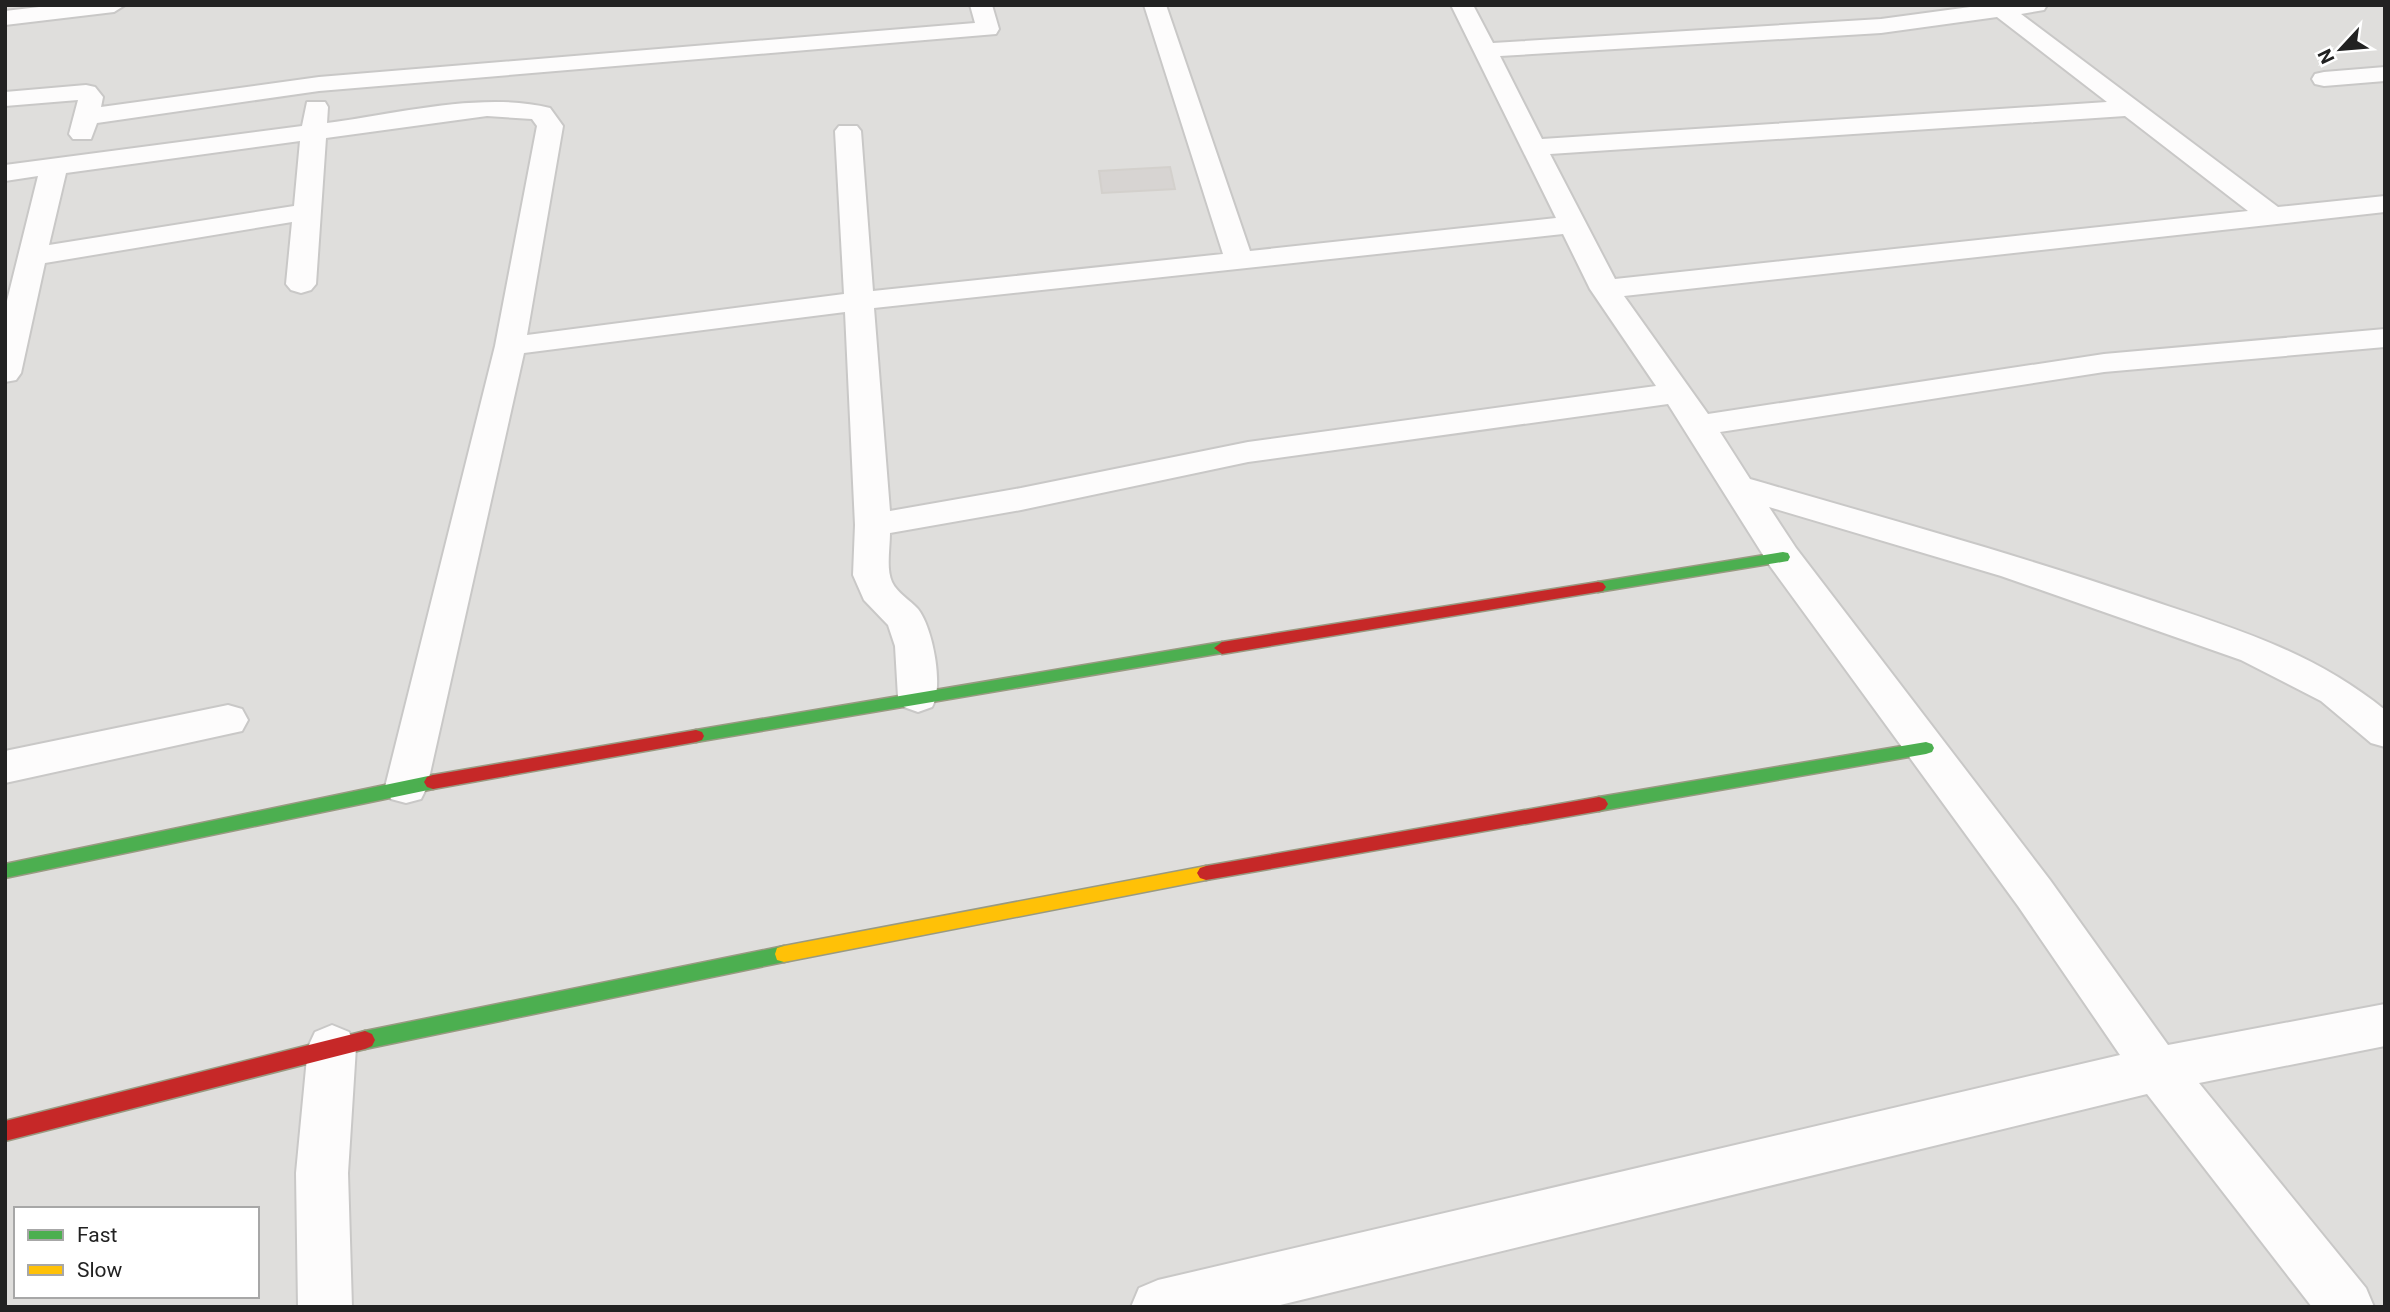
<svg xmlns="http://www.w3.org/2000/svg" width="2390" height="1312" viewBox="0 0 2390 1312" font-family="Roboto,sans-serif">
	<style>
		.residential { fill: #dfdedc; fill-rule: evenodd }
		.building { fill: #d7d4d2; stroke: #d3d0cc; stroke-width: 2 }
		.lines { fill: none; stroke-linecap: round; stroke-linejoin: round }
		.street-casing { stroke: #c9c8c7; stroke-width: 4 }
		.fast-casing { stroke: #999a82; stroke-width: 3 }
		.slow-casing { stroke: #999a82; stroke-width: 3 }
		.jam-casing { stroke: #999a82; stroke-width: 3 }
		.street { fill: #fdfcfc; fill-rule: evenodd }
		.fast { fill: #4caf50; fill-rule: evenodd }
		.slow { fill: #ffc107; fill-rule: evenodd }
		.jam { fill: #c62828; fill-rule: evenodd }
	</style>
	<rect width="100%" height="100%" fill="#f0eeeb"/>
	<path class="residential" d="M 5,5 L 2385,5 L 2385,1307 L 5,1307 ZM 16,1209 L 257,1209 L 257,1296 L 16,1296 Z"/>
	<path class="building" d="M 1170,167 L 1175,189 L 1102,193 L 1099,171 Z"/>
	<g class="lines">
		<g class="street-casing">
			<path id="street" d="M 56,5 L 125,5 L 114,12 L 5,25 L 5,11 Z
				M 970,5 L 992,5 L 999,29 L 996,34 L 319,91 L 97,123 L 91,139 L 73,139 L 69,134 L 78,100 L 5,106 L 5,92 L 86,85 L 95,87 L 103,97 L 101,107 L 319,77 L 975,23 Z
				M 1144,5 L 1166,5 L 1250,251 L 1556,218 L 1451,5 L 1473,5 L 1493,43 L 1881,19 L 1985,5 L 2047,5 L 2044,10 L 2021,14 L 2278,207 L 2385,196 L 2385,212 L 1624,296 L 1708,414 L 2104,354 L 2385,329 L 2385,347 L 2104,372 L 1720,432 L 1750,479 C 1881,517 2012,553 2141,597 C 2230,627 2311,650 2385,710 L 2385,747 L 2371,743 L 2321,701 L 2241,660 L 2001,576 L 1769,507 L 1796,548 L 2050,880 L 2168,1045 L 2385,1004 L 2385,1046 L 2199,1083 L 2366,1288 L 2374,1307 L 2312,1307 L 2147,1094 L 1272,1307 L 1131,1307 L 1139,1288 L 1158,1280 L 2120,1055 L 2018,906 L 1770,566 L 1668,404 L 1248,462 L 1021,510 L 890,533 C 890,548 886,569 892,582 C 897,593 910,600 918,609 C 933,628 944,687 932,707 L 918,712 L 904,707 L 898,697 L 895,646 L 888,625 L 864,600 L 853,575 L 855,525 L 845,312 L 524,353 L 427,787 L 421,799 L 406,803 L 391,799 L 385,787 L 495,346 L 537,126 L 532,119 L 487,116 L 326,138 L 316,284 L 311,290 L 301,293 L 291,290 L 286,284 L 292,222 L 45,263 L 21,373 L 16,380 L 5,382 L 5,309 L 38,176 L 5,181 L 5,165 L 302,126 L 307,102 L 325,102 L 328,107 L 327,123 C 395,114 484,91 550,108 L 563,126 L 527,335 L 844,294 L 835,131 L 839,126 L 857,126 L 861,131 L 873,291 L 1223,254 ZM 1997,17 L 2107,102 L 1542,139 L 1500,56 L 1881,33 ZM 2125,116 L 2248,211 L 1615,279 L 1550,154 ZM 300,141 L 294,206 L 49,245 L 66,173 ZM 1563,234 L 1590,289 L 1656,386 L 1248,442 L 1021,488 L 890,511 L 874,308 Z
				M 2385,67 L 2385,81 L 2324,86 L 2315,84 L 2312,79 L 2315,74 L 2324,72 Z
				M 228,705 L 242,709 L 248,720 L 242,731 L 5,783 L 5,751 Z
				M 332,1025 L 349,1032 L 356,1047 L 348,1173 L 352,1307 L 298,1307 L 296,1173 L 308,1047 L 315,1032 Z"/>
		</g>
		<g class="fast-casing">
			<path id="fast" d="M 1783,552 L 1788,553 L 1790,557 L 1788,561 L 1598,592 L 1590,587 L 1598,582 Z
				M 1222,642 L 1230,648 L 1228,652 L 696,742 L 690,740 L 688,736 L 690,732 L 696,730 Z
				M 1926,742 L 1932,744 L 1934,748 L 1932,752 L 1926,754 L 1599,811 L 1593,809 L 1590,804 L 1593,799 L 1599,797 Z
				M 433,775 L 439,777 L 442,782 L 439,787 L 433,789 L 5,878 L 5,864 Z
				M 784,946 L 791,948 L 793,954 L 791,960 L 784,962 L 365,1049 L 358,1046 L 355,1040 L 358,1034 L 365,1031 Z"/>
		</g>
		<g class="slow-casing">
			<path id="slow" d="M 1206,866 L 1212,868 L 1215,873 L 1212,878 L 1206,880 L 784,962 L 777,960 L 775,954 L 777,948 L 784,946 Z"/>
		</g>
		<g class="jam-casing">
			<path id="jam" d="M 1598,582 L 1603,583 L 1606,587 L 1603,591 L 1222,654 L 1214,648 L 1222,642 Z
				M 696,730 L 702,732 L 704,736 L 702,740 L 696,742 L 433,789 L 427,787 L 424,782 L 427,777 L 433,775 Z
				M 1599,797 L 1605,799 L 1608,804 L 1605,809 L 1599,811 L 1206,880 L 1200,878 L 1197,873 L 1200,868 L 1206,866 Z
				M 365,1031 L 372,1034 L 375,1040 L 372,1046 L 365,1049 L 5,1141 L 5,1121 Z"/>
		</g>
		<use href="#street" class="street"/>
		<use href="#fast" class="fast"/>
		<use href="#slow" class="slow"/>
		<use href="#jam" class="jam"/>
	</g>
	<rect width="2390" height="1312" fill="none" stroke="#222222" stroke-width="14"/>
	<rect x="14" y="1207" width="245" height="91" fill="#ffffff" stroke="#a7a7a7" stroke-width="2"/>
	<rect x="28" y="1230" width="35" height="10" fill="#4caf50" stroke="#a7a7a7" stroke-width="2"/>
	<text x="77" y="1242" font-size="21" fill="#222222">Fast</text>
	<rect x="28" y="1265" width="35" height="10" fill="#ffc107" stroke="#a7a7a7" stroke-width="2"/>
	<text x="77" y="1277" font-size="21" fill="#222222">Slow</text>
	<g transform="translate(2341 49) rotate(244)" stroke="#ffffff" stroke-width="5" paint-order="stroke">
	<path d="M0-5L12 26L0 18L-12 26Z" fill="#222222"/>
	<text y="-10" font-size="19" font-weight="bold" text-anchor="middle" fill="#222222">N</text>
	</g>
</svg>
